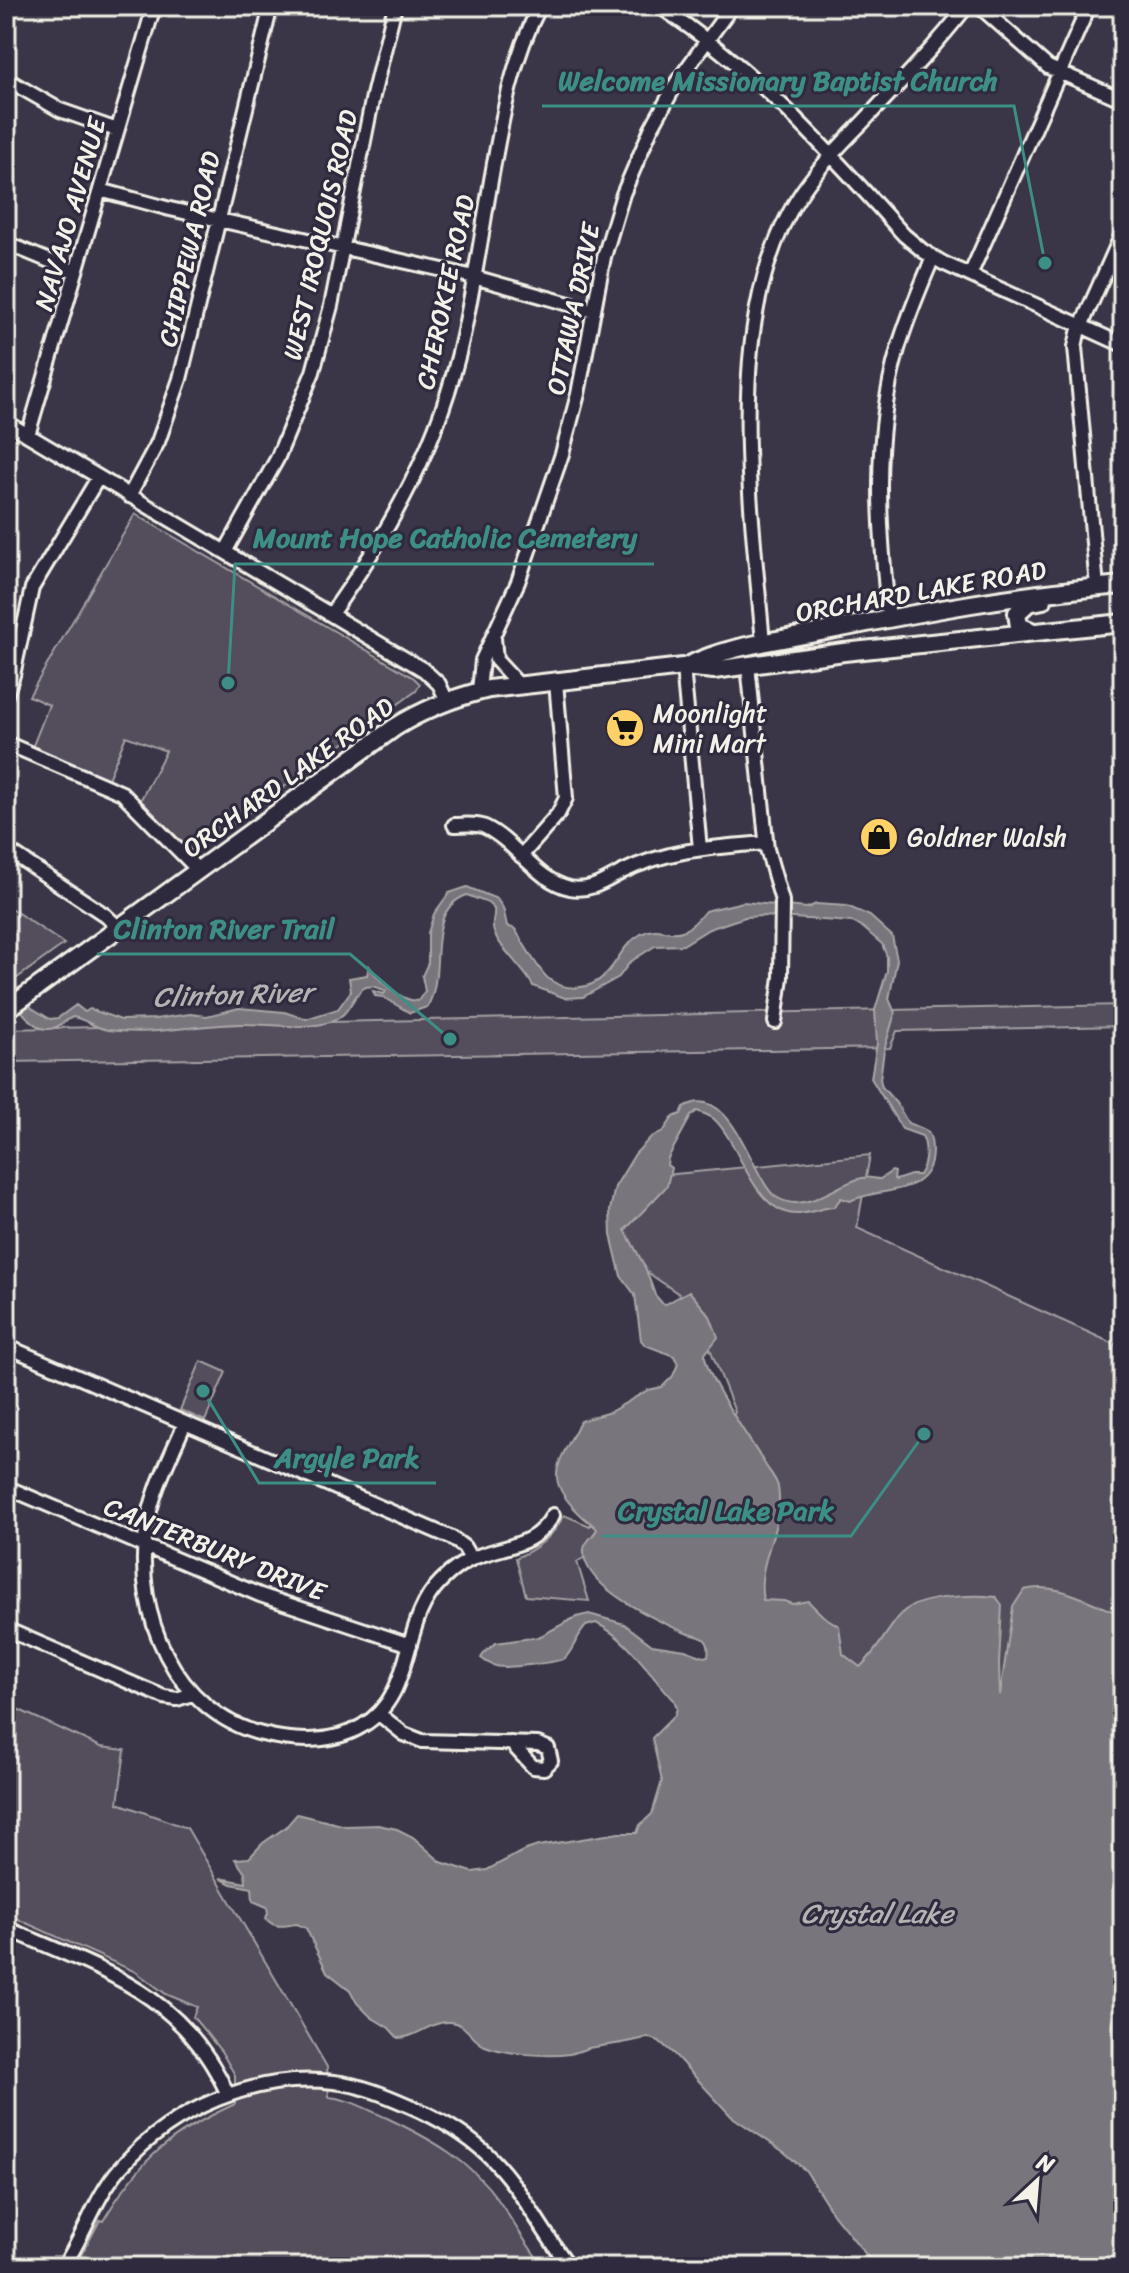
<svg xmlns="http://www.w3.org/2000/svg" width="1129" height="2273" viewBox="0 0 1129 2273" font-family="Sriracha,sans-serif">
	<style>
		.green { fill: #534e5c; stroke: #a4a0a2; stroke-width: 2 }
		.water { fill: #78747b; stroke: #aaa6a7; stroke-width: 2 }
		.lines { fill: none; stroke-linecap: round; stroke-linejoin: round }
		.minor-casing { stroke: #f4f1e8; stroke-width: 18 }
		.major-casing { stroke: #f4f1e8; stroke-width: 22 }
		.minor { stroke: #2f2a3d; stroke-width: 12 }
		.major { stroke: #2f2a3d; stroke-width: 16 }
		.labels { text-anchor: middle; stroke-width: 6; stroke-linejoin: round; paint-order: stroke }
		.street-label { font-size: 26px; fill: #f4f1e8; stroke: #2f2a3d }
		.poi-label { font-size: 26px; fill: #f4f1e8; stroke: #2f2a3d; text-anchor: start }
		.water-label { font-size: 28px; font-style: italic; fill: #b6b2b2; stroke: #2f2a3d }
		.leader { fill: none; stroke: #3d8f86; stroke-width: 3 }
		.callout-dot { fill: #3d8f86; stroke: #2f2a3d; stroke-width: 3 }
		.callout-label { font-size: 28px; text-anchor: middle; font-weight: bold; fill: #3d8f86; stroke: #2f2a3d; stroke-width: 6; stroke-linejoin: round; paint-order: stroke }
	</style>
	<rect width="100%" height="100%" fill="#3b3647"/>
	<filter id="ink" filterUnits="userSpaceOnUse"><feTurbulence type="fractalNoise" baseFrequency=".0125" numOctaves="2"/><feDisplacementMap in="SourceGraphic" scale="16" xChannelSelector="R" yChannelSelector="G"/><feConvolveMatrix kernelMatrix="1 2 1 2 8 2 1 2 1" color-interpolation-filters="sRGB"/></filter>
	<g filter="url(#ink)">
		<path class="green" d="M 135,514 L 414,678 L 420,684 L 416,691 L 193,853 L 140,801 L 166,751 L 126,736 L 108,779 L 32,748 L 49,705 L 29,696 Z
			M 6,905 L 64,944 L 6,986 Z
			M 1123,1005 L 1123,1026 L 897,1031 L 890,1048 L 6,1062 L 6,1029 Z
			M 870,1155 L 857,1228 L 1123,1348 L 1123,1622 L 1005,1708 L 864,1689 L 618,1538 L 577,1562 L 589,1601 L 526,1596 L 516,1558 C 538,1548 553,1537 564,1515 L 590,1526 L 625,1455 L 700,1488 L 735,1412 L 692,1303 L 622,1255 L 624,1179 Z
			M 201,1361 L 226,1372 L 205,1421 L 180,1410 Z
			M 6,1704 L 101,1747 L 125,1750 L 118,1803 L 187,1828 L 327,2067 L 329,2097 C 350,2099 368,2110 387,2118 C 431,2139 470,2160 499,2201 C 514,2223 527,2246 544,2267 L 81,2267 L 79,2260 L 100,2220 L 103,2221 C 140,2159 169,2134 235,2104 L 235,2075 L 221,2051 L 193,2017 L 197,2007 L 166,1994 L 136,1972 L 6,1914 Z"/>
		<path class="water" d="M 467,887 L 497,899 L 503,908 L 507,926 L 515,929 C 520,938 541,974 549,979 C 566,992 590,990 605,975 C 619,961 622,945 641,934 C 667,920 674,951 705,911 L 743,902 L 807,908 L 816,904 L 847,906 L 870,916 L 892,936 L 897,960 L 889,999 L 895,1013 L 884,1050 L 880,1079 L 882,1087 L 896,1103 L 908,1123 C 926,1130 932,1128 932,1152 C 931,1198 880,1186 850,1201 L 841,1198 L 834,1207 C 817,1208 802,1218 785,1212 C 750,1200 738,1141 714,1119 C 709,1115 702,1113 697,1111 L 691,1116 L 668,1158 L 667,1165 L 671,1168 L 667,1186 L 625,1230 L 645,1267 L 655,1295 L 662,1303 L 666,1304 L 689,1291 L 710,1316 L 718,1337 L 705,1354 C 704,1376 753,1443 766,1466 C 770,1472 777,1480 778,1487 C 785,1527 755,1563 763,1600 L 784,1601 L 792,1604 L 808,1601 L 823,1616 L 839,1626 L 843,1654 L 860,1667 C 878,1651 887,1629 903,1612 C 920,1596 974,1594 996,1597 L 1002,1605 L 999,1664 L 1000,1695 L 1013,1607 L 1024,1590 C 1060,1581 1090,1604 1123,1615 L 1123,2267 L 876,2267 L 834,2215 L 806,2171 L 784,2152 L 731,2116 L 675,2055 L 659,2041 L 648,2037 C 630,2043 613,2044 594,2047 C 586,2048 578,2052 570,2054 C 548,2057 505,2054 485,2046 C 471,2040 467,2023 450,2022 C 430,2021 417,2038 398,2038 L 389,2028 L 371,2017 L 357,2003 L 350,1990 L 327,1972 L 306,1928 L 297,1924 C 285,1925 274,1930 266,1918 L 268,1913 L 267,1907 L 253,1901 L 252,1888 L 231,1884 L 220,1878 L 246,1883 L 245,1873 L 235,1859 L 249,1858 L 263,1843 L 286,1827 L 297,1814 L 346,1826 L 378,1825 L 397,1829 L 413,1837 L 441,1862 L 472,1872 L 487,1870 L 523,1851 L 538,1846 L 619,1833 L 637,1833 L 640,1825 L 652,1814 L 662,1781 L 652,1738 L 675,1715 L 677,1708 L 674,1700 C 649,1674 629,1639 596,1623 L 586,1626 C 577,1635 574,1649 565,1658 C 562,1662 513,1667 504,1667 C 495,1667 487,1663 481,1658 L 485,1652 L 496,1643 L 539,1637 L 576,1617 L 589,1614 L 624,1624 L 652,1645 L 685,1650 L 704,1657 L 708,1656 C 709,1650 709,1643 704,1639 C 700,1636 691,1635 686,1633 C 658,1621 580,1587 584,1549 C 585,1541 594,1536 597,1529 C 593,1524 588,1522 583,1517 C 538,1476 561,1463 580,1421 L 610,1412 L 648,1390 L 662,1387 L 673,1376 L 678,1364 L 674,1356 L 645,1345 L 641,1340 L 635,1295 L 621,1276 L 611,1235 L 610,1210 L 615,1187 L 635,1154 L 651,1137 L 663,1132 L 673,1117 L 681,1114 L 684,1107 C 732,1079 753,1182 776,1197 C 806,1216 834,1184 862,1178 C 869,1176 874,1179 880,1179 L 892,1171 L 895,1172 L 894,1179 L 896,1180 L 911,1175 L 919,1175 C 926,1165 928,1147 922,1136 L 902,1129 L 871,1078 L 877,1043 L 875,1010 L 887,971 L 887,957 L 882,944 L 860,925 L 852,922 L 762,916 L 745,917 L 709,929 L 683,945 L 655,946 L 630,962 L 619,977 L 583,997 L 565,998 L 533,986 C 525,969 494,943 493,928 C 492,921 495,916 494,909 L 488,903 L 467,895 C 422,911 448,973 427,1007 L 410,1013 L 383,997 L 375,996 L 373,991 L 384,994 L 386,991 C 350,973 360,1013 330,1022 C 301,1031 267,1023 238,1024 C 195,1025 150,1036 108,1030 C 95,1028 85,1019 73,1017 C 65,1020 58,1029 49,1029 C 31,1031 6,993 6,978 L 32,1008 L 50,1019 L 58,1018 L 76,1005 L 85,1012 L 90,1009 L 121,1020 L 155,1019 L 190,1014 L 207,1016 L 239,1008 L 284,1012 L 306,1019 L 338,1009 L 351,991 L 349,978 L 367,975 L 369,966 C 378,980 400,1001 418,1001 L 425,991 L 422,976 L 428,963 L 428,933 L 434,914 L 449,893 Z"/>
		<g class="lines">
			<g class="minor-casing">
				<path id="minor" d="M 659,6 C 759,72 825,147 904,235 L 923,251 L 943,263 L 1123,345
					M 979,6 L 1048,67 L 1123,100
					M 6,79 L 60,110 L 117,130
					M 100,190 L 170,209 L 474,277 L 594,311
					M 6,243 L 76,272
					M 970,275 L 1089,6
					M 6,422 L 424,670 L 439,684 L 447,701
					M 28,435 L 154,6
					M 129,496 L 158,442 L 180,379 L 271,6
					M 225,552 L 277,459 L 313,372 L 331,306 L 373,96 L 395,6
					M 1097,587 L 1075,347 L 1078,333 L 1123,232
					M 331,614 C 392,528 440,442 463,336 C 475,281 483,225 493,169 C 503,113 513,57 540,6
					M 889,619 C 879,528 872,439 898,349 C 907,318 920,288 933,257
					M 494,638 L 496,660 L 519,685
					M 763,643 C 752,507 720,312 802,192 C 819,167 840,145 861,124 C 898,85 934,48 967,6
					M 748,665 L 767,849 L 782,901 L 781,977 L 775,1022
					M 683,667 L 700,849
					M 479,691 L 482,660 L 518,582 L 562,454 L 578,394 L 604,257 L 623,194 L 651,129 L 677,82 L 732,6
					M 6,695 L 13,675 L 32,588 L 98,478
					M 6,743 L 122,793 L 199,871
					M 454,825 C 464,825 475,823 485,827 C 516,842 535,880 570,888 C 590,892 605,881 622,872 C 668,849 716,847 766,843
					M 6,849 L 105,915 L 120,929
					M 521,856 L 558,814 L 566,798 L 556,682
					M 6,1346 L 452,1538 L 464,1547 L 471,1559
					M 185,1423 C 170,1458 151,1493 146,1531 C 134,1614 174,1712 262,1734 C 294,1742 333,1744 362,1726 C 417,1694 399,1622 441,1581 C 451,1571 463,1562 476,1557 C 506,1545 535,1547 553,1515
					M 6,1487 L 260,1595 L 410,1645
					M 6,1629 L 164,1697 L 177,1699 L 192,1694
					M 379,1714 L 404,1734 L 422,1741 L 538,1744 L 548,1748 L 551,1761 L 544,1768 L 533,1767 L 511,1743
					M 6,1928 C 101,1970 183,1992 228,2095
					M 63,2267 C 85,2235 95,2196 121,2167 C 173,2108 256,2073 334,2082 C 361,2085 385,2095 410,2106 C 438,2118 464,2133 487,2154 C 521,2186 541,2231 570,2267"/>
			</g>
			<g class="major-casing">
				<path id="major" d="M 1031,631 L 1019,626 L 1017,613 L 1028,603 L 1043,600
					M 685,667 C 727,646 775,641 821,632 C 921,612 1021,593 1123,585
					M 6,1010 L 394,728 C 424,709 455,697 489,689 L 683,667 L 714,670 L 844,652 L 1123,623"/>
			</g>
			<use href="#minor" class="minor"/>
			<use href="#major" class="major"/>
		</g>
	</g>
	<defs>
		<g id="supermarket-disc" transform="scale(2)"><circle r="9.5" fill="#ffd166" stroke="#2f2a3d"/><path d="M-6-5.5h2.5l.6 2H6L4.5 2H-2.5L-4.4-4H-6ZM-1.5 3.2a1.3 1.3 0 1 0 .1 0ZM3 3.2a1.3 1.3 0 1 0 .1 0Z" fill="#111"/></g>
		<g id="shop-disc" transform="scale(2)"><circle r="9.5" fill="#ffd166" stroke="#2f2a3d"/><path d="M-5-2.5h2.3a2.7 3.5 0 0 1 5.4 0H5L5.5 6h-11ZM-1.5-2.5h3a1.5 2.3 0 0 0-3 0Z" fill="#111"/></g>
	</defs>
	<g fill-rule="evenodd">
		<use href="#supermarket-disc" x="625" y="728"/>
		<use href="#shop-disc" x="879" y="837"/>
	</g>
	<g class="labels">
		<g class="street-label">
			<text transform="translate(70 214) rotate(-74)" y="9">NAVAJO AVENUE</text>
			<text transform="translate(320 235) rotate(-77)" y="9">WEST IROQUOIS ROAD</text>
			<text transform="translate(189 249) rotate(-77)" y="9">CHIPPEWA ROAD</text>
			<text transform="translate(445 292) rotate(-78)" y="9">CHEROKEE ROAD</text>
			<text transform="translate(573 309) rotate(-78)" y="9">OTTAWA DRIVE</text>
			<text transform="translate(921 591) rotate(-10)" y="9">ORCHARD LAKE ROAD</text>
			<text transform="translate(288 777) rotate(-36)" y="9">ORCHARD LAKE ROAD</text>
			<text transform="translate(215 1549) rotate(22)" y="9">CANTERBURY DRIVE</text>
		</g>
		<g class="poi-label">
			<text x="653" y="722">Moonlight<tspan x="653" dy="30">Mini Mart</tspan></text>
			<text x="907" y="846">Goldner Walsh</text>
		</g>
		<g class="water-label">
			<text transform="translate(233 994) rotate(-2)" y="10">Clinton River</text>
			<text x="877" y="1923">Crystal Lake</text>
		</g>
	</g>
	<path class="leader" d="M1045 263L1014 106H542M228 683L235 564H654M450 1039L350 954H97M203 1391L259 1483H436M924 1434L851 1536H602"/>
	<g class="callout-dot">
		<circle cx="1045" cy="263" r="8"/>
		<circle cx="228" cy="683" r="8"/>
		<circle cx="450" cy="1039" r="8"/>
		<circle cx="203" cy="1391" r="8"/>
		<circle cx="924" cy="1434" r="8"/>
	</g>
	<g class="callout-label">
		<text x="778" y="90">Welcome Missionary Baptist Church</text>
		<text x="445" y="547">Mount Hope Catholic Cemetery</text>
		<text x="224" y="938">Clinton River Trail</text>
		<text x="347" y="1467">Argyle Park</text>
		<text x="726" y="1520">Crystal Lake Park</text>
	</g>
	<rect width="1129" height="2273" fill="none" stroke="#2f2a3d" stroke-width="32"/>
	<rect x="16" y="16" width="1097" height="2241" fill="none" stroke="#f4f1e8" stroke-width="3" filter="url(#ink)"/>
	<g transform="translate(1037 2181) rotate(26)" stroke="#2f2a3d" stroke-width="6" paint-order="stroke">
	<path d="M0-6L14 30L0 20L-14 30Z" fill="#f4f1e8"/>
	<text y="-12" font-size="22" font-weight="bold" text-anchor="middle" fill="#f4f1e8">N</text>
	</g>
</svg>
